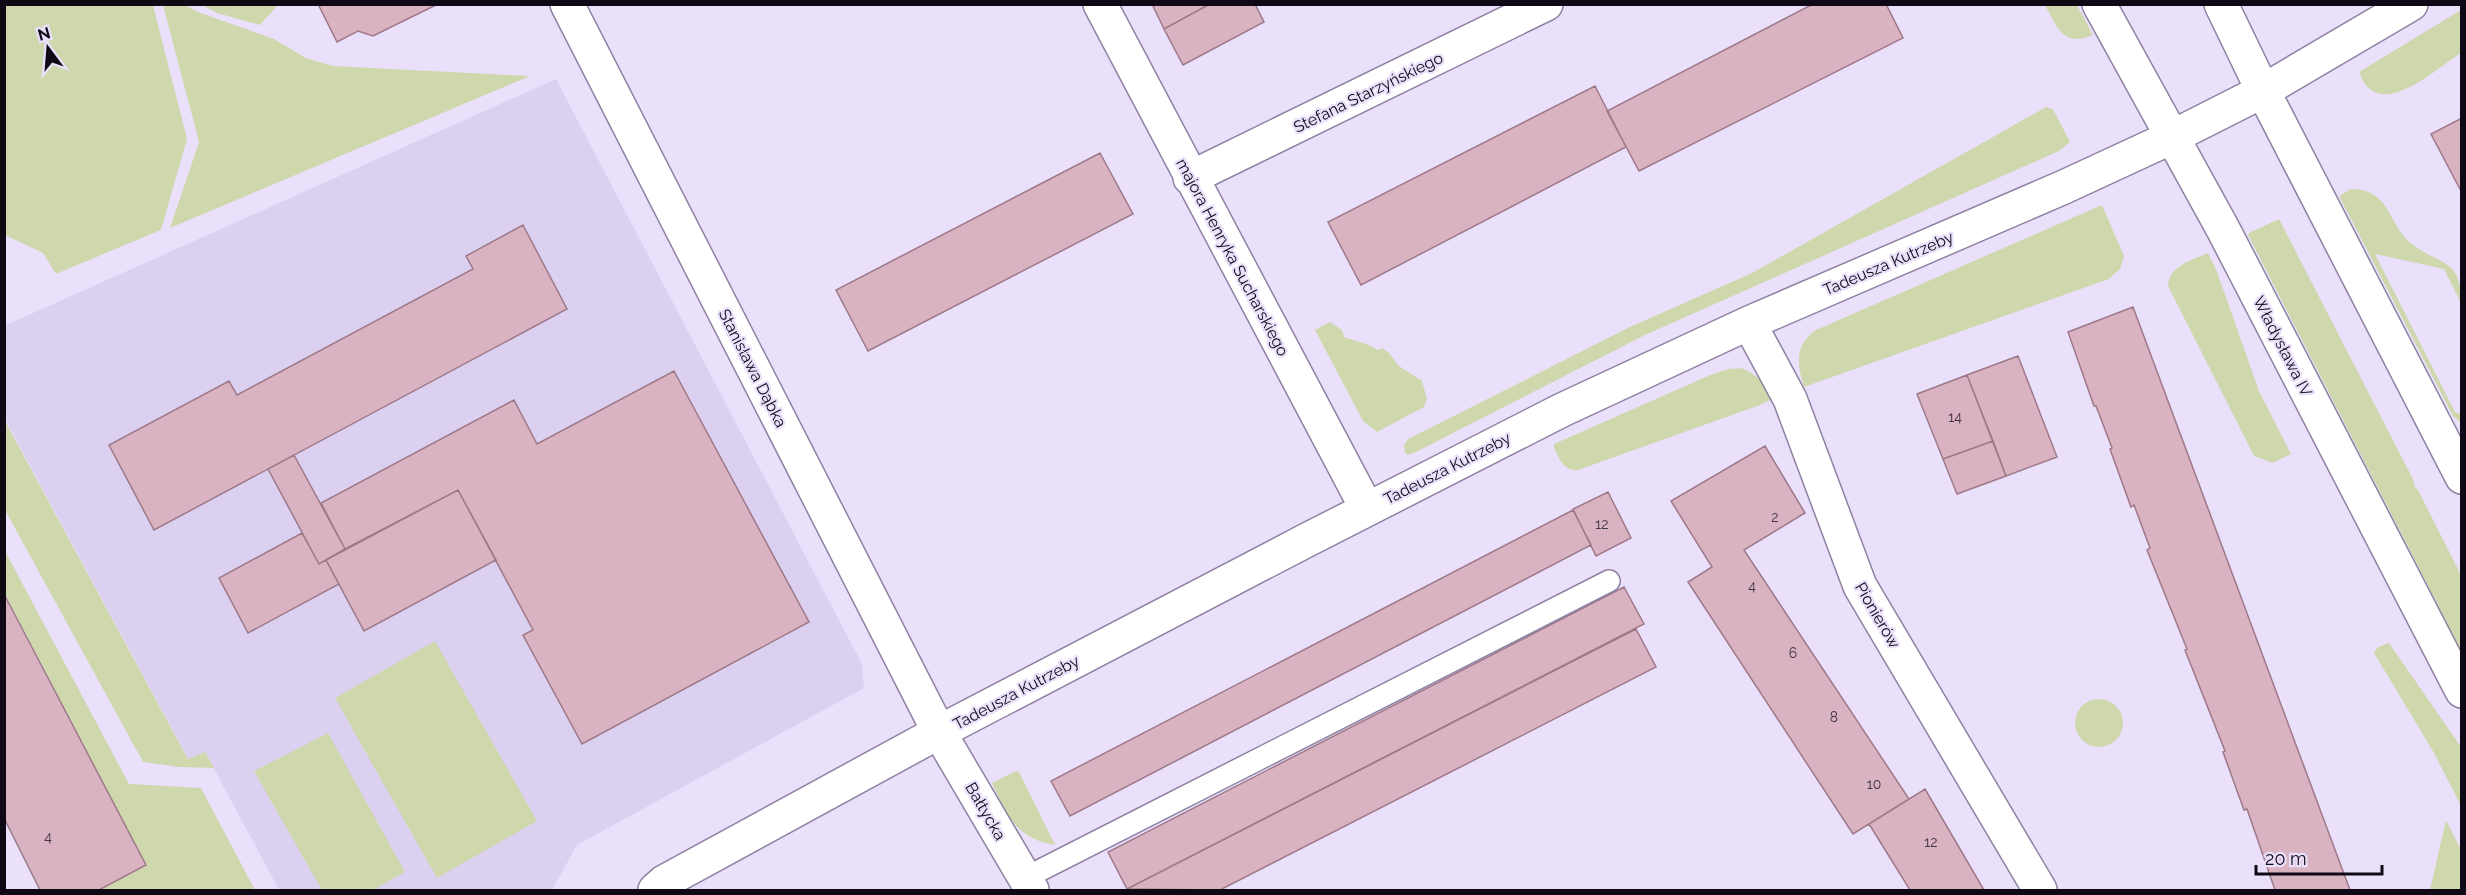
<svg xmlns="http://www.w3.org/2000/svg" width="2466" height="895" viewBox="0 0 2466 895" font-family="Raleway,sans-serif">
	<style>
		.built { fill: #dcd0f1 }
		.green { fill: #cfd8ad }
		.building { fill: #dab3c2; stroke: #9d7988; stroke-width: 1.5 }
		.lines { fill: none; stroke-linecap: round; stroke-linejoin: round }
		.service-casing { stroke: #8e82a2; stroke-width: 24 }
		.minor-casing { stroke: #8e82a2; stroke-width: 36 }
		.tertiary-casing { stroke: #8e82a2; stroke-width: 36 }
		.service { stroke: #fff; stroke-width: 21 }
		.minor { stroke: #fff; stroke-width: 33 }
		.tertiary { stroke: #fff; stroke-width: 33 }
		.labels { text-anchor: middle; stroke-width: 4.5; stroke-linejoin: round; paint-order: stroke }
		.number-label { font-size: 14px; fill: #413440 }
		.street-label { font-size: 16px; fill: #0e0915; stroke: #ebe0fc }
	</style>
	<rect width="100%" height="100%" fill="#ebe0fc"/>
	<path class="built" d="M 556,79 L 862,664 L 864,688 L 577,845 L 552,890 L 279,890 L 205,752 L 189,760 L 5,419 L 4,326 Z"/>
	<path class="green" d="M 5,4 L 153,5 L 187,139 L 161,230 L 56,274 L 43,253 L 5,235 Z
		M 163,5 L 185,5 L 198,12 L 274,39 L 306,58 L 333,66 L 530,76 L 170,228 L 199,142 Z
		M 202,5 L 278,5 L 260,25 L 217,13 Z
		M 2045,5 L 2077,5 L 2093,35 C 2063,48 2057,27 2045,5 Z
		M 2461,10 L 2461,53 C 2433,71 2377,124 2359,72 Z
		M 2046,107 L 2053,109 L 2070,142 L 2059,151 L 1645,335 L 1416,452 L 1408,455 L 1405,453 L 1404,445 L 1408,439 L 1630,327 L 1752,273 Z
		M 2351,189 C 2391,189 2388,225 2411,243 C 2438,266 2462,256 2461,303 L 2444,269 L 2375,254 L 2455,412 L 2461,414 L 2461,423 L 2453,416 L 2339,196 Z
		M 2102,205 L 2124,256 L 2120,269 L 2109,279 L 1804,387 C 1797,365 1794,345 1816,330 Z
		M 2279,219 L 2413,479 L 2415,488 L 2418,490 L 2461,575 L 2461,650 L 2248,235 L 2249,233 Z
		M 2208,253 L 2216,269 L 2259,391 L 2291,454 L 2273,463 L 2254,456 L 2168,286 C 2169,266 2192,260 2208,253 Z
		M 1330,322 L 1342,330 L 1344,337 L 1369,345 L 1378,350 L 1382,348 L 1388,352 L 1399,366 L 1422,381 L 1427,399 L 1424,407 L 1377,432 L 1363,421 L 1315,330 Z
		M 1741,368 C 1757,374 1765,384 1773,399 L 1760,405 L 1578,470 C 1564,472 1559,458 1554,448 L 1554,444 L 1708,376 L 1728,369 Z
		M 4,419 L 188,759 L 205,752 L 214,768 L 179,767 L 143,762 L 5,510 Z
		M 4,549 L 129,784 L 201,788 L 255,890 L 105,890 L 104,888 L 146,865 L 5,594 Z
		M 435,641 L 537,821 L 437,878 L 335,698 Z
		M 2389,643 L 2461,747 L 2461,806 L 2434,753 L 2374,653 L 2378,647 Z
		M2075 723a24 24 0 1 1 48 0a24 24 0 1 1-48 0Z
		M 328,733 L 405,872 L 373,890 L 322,890 L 254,771 Z
		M 1016,771 L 1019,772 L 1055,845 C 1016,838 1007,816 992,783 Z
		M 2446,820 L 2461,850 L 2461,890 L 2430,890 Z"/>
	<path class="building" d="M 318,4 L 438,4 L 373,36 L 358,31 L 337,42 Z
		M 1152,4 L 1210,4 L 1164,29 Z
		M 1210,4 L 1255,4 L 1264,22 L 1183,65 L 1164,29 Z
		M 1813,4 L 1886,4 L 1903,38 L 1639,171 L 1607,111 Z
		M 1595,86 L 1626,147 L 1361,285 L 1328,222 Z
		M 2462,118 L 2462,193 L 2431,134 Z
		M 1100,153 L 1133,214 L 868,351 L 836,290 Z
		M 523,225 L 567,309 L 154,530 L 109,445 L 229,381 L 237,395 L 473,269 L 466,256 Z
		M 2133,307 L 2350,890 L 2275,890 L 2247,809 L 2244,810 L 2223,752 L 2225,751 L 2185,650 L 2187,649 L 2147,550 L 2150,548 L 2134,505 L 2131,507 L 2110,449 L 2112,448 L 2096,406 L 2094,406 L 2068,332 Z
		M 2018,356 L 2057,457 L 2006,476 L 1967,375 Z
		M 674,371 L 809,622 L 582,744 L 523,635 L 533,630 L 458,490 L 345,549 L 321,503 L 514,400 L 537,444 Z
		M 1967,375 L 1993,441 L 1943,459 L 1917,394 Z
		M 1993,441 L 2006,476 L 1957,494 L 1943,459 Z
		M 1765,446 L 1805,513 L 1744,550 L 1909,799 L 1853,834 L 1688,582 L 1712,567 L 1671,501 Z
		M 294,455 L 345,549 L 319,564 L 268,469 Z
		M 458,490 L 496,560 L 364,631 L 326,560 Z
		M 1608,492 L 1631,538 L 1596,556 L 1573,509 Z
		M 1573,510 L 1591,545 L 1070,816 L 1051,781 Z
		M 302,533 L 319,564 L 326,560 L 339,584 L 248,633 L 219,578 Z
		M 1624,587 L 1644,624 L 1127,889 L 1108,852 Z
		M 4,594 L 146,865 L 99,890 L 40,890 L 4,818 Z
		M 1636,629 L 1656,667 L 1220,890 L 1127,889 Z
		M 1925,789 L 1984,890 L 1910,890 L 1869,824 Z"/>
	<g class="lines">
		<g class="service-casing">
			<path id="service" d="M 1025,878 L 1609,581"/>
		</g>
		<g class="minor-casing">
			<path id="minor" d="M 567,4 L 939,732 L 1032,890
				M 1100,4 L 1367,509
				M 1190,178 L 1546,4
				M 1749,323 L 1790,399 L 1860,586 L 2040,890
				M 655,890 L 664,882 L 939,732 L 1307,540 L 1562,410 L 1749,323 L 2064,187 L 2172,137 L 2263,91 L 2411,4"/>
		</g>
		<g class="tertiary-casing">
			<path id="tertiary" d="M 2099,4 L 2223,229 L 2462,691
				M 2221,4 L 2263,91 L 2462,477"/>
		</g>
		<use href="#service" class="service"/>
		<use href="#minor" class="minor"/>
		<use href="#tertiary" class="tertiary"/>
	</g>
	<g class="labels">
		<g class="number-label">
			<text x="1955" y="422">14</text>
			<text x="1775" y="522">2</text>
			<text x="1602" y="529">12</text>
			<text x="1752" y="591">4</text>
			<text x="1793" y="658">6</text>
			<text x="1834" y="722">8</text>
			<text x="1874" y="789">10</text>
			<text x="48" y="842">4</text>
			<text x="1931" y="847">12</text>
		</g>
		<g class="street-label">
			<text transform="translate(1368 92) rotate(-26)" y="6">Stefana Starzyńskiego</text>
			<text transform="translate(1233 257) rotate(62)" y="6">majora Henryka Sucharskiego</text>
			<text transform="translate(1888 263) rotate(-23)" y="6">Tadeusza Kutrzeby</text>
			<text transform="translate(2283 346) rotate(63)" y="6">Władysława IV</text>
			<text transform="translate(753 368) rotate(63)" y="6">Stanisława Dąbka</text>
			<text transform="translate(1447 468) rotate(-27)" y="6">Tadeusza Kutrzeby</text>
			<text transform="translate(1878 615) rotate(60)" y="6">Pionierów</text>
			<text transform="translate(1016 692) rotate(-28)" y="6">Tadeusza Kutrzeby</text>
			<text transform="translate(986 811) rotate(60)" y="6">Bałtycka</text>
		</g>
	</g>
	<rect width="2466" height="895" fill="none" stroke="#0e0915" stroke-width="12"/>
	<g transform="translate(48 48) rotate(344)" stroke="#ebe0fc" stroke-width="4.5" paint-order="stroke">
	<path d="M0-4.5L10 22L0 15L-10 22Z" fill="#0e0915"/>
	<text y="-9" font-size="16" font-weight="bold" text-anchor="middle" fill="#0e0915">N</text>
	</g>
	<path d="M2256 865v9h126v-9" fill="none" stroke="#0e0915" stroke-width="3"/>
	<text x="2265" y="865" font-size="18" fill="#0e0915" stroke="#ebe0fc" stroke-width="4.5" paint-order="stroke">20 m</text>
</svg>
